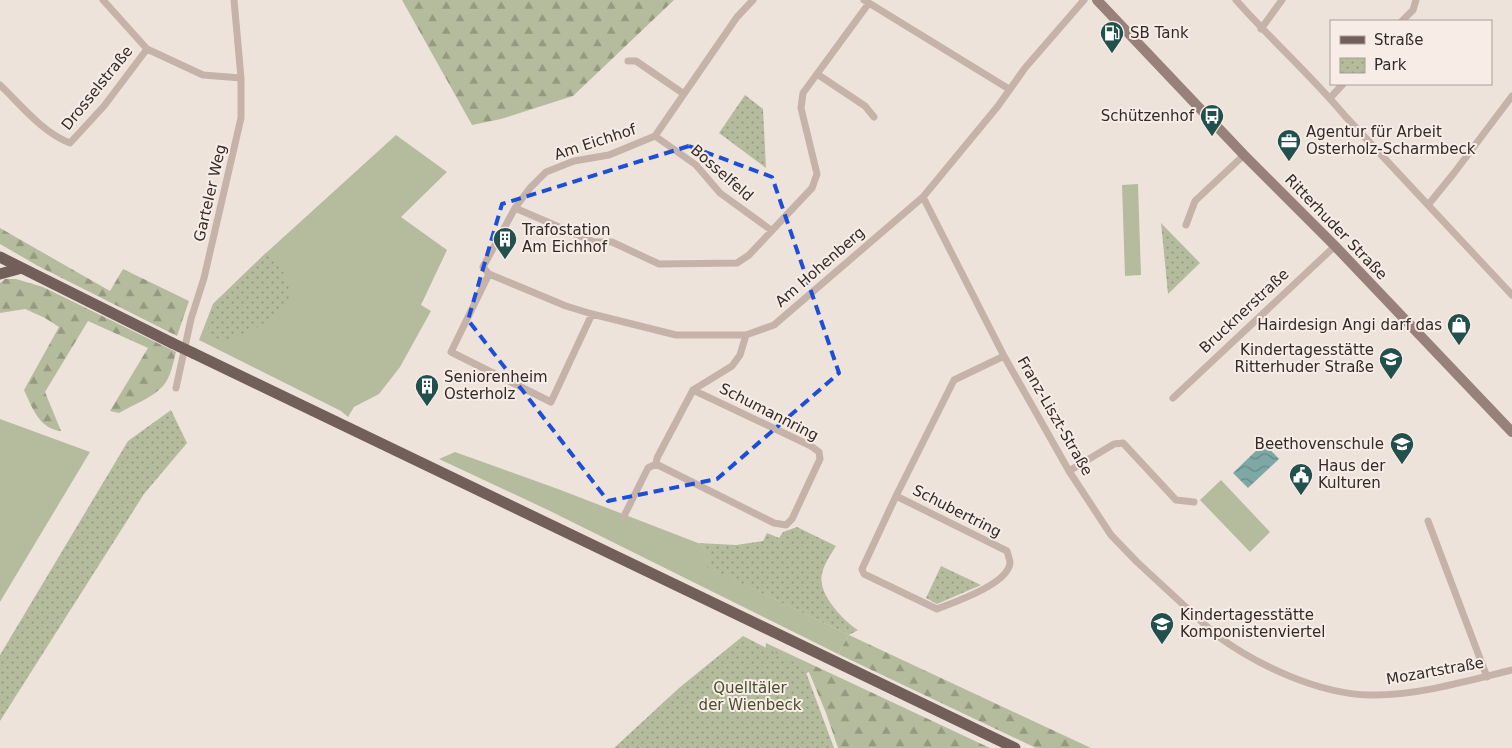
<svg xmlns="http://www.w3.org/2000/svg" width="1512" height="748" viewBox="0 0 1512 748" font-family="'DejaVu Sans',sans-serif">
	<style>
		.grass { fill: #b5bc9d }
		.forest { fill: url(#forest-firs) }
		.park { fill: url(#park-dots) }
		.water { fill: url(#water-waves) }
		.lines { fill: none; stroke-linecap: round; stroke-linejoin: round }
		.street { stroke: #c5b2a8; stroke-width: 7 }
		.secondary { stroke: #98817a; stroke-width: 10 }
		.primary { stroke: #735f5a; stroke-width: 11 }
		.primary-bridge { stroke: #735f5a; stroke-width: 11 }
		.marked { fill: none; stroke: #1d4ed8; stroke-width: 4; stroke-dasharray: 10 6; stroke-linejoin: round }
		.labels { text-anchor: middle; stroke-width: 4; stroke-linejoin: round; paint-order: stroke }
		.poi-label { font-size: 15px; fill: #332a27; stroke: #f7ede6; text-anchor: start }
		.street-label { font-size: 15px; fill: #332a27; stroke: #f7ede6 }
		.park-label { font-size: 15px; fill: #464e2e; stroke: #f7ede6 }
	</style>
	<defs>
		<pattern id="forest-firs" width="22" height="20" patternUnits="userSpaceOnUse" patternTransform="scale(1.25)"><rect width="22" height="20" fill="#b5bc9d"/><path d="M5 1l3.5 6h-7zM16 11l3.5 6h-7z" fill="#949980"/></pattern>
		<pattern id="park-dots" width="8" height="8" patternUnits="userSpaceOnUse" patternTransform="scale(1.25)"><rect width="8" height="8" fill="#b5bc9d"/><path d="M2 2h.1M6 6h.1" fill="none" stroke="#949980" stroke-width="1.8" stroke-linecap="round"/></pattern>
		<pattern id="water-waves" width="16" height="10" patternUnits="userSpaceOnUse" patternTransform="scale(1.25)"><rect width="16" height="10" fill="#7da8a5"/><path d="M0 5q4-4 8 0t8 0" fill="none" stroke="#678986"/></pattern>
	</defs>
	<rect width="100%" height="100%" fill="#eee3db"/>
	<path class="grass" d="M 396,135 L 447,172 L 401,217 L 447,250 L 421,305 L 431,311 L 400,367 L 379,394 L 354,407 L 348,417 L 341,411 L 199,340 L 213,304 L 266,253 Z
		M 1138,184 L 1141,275 L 1125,276 L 1122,185 Z
		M 0,419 L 90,452 L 0,602 Z
		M 455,452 L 558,489 L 698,543 L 713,555 L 708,567 L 849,635 L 838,654 L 548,510 L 439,459 Z
		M 1221,480 L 1270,532 L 1250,552 L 1200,500 Z"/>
	<path class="forest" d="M 402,0 L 674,0 L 573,96 L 501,119 L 472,125 Z
		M 0,228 L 110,291 L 123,269 L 189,301 L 177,336 L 38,266 L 0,244 Z
		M 5,279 L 16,279 L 43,287 L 176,352 C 173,363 171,377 163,386 C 152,398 133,405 119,413 L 110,411 L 148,348 L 88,321 L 45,392 L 61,431 C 39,429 32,407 24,390 L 59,327 L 45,318 L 25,309 L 0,313 L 0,283 Z
		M 849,635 L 1091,748 L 1036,748 L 838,654 Z
		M 766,643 L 990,748 L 838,748 L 826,713 L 809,672 L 756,696 L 650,748 L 765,657 Z"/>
	<path class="park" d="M 745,95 L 763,109 L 766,168 L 719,133 Z
		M 1161,223 L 1200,263 L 1168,294 Z
		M 266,253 L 284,273 L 292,298 L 267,323 L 224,342 L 207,333 L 213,304 Z
		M 171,410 L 187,443 L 144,494 L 0,721 L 0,655 L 128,441 Z
		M 797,527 L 836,546 C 831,554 824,564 822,574 C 817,593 843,621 858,630 L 849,635 L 707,567 L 712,555 L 698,543 L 736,545 L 763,541 L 767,533 L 779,538 L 783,532 Z
		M 941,566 L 981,585 L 937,604 L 926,598 Z
		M 743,636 L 804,667 L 834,748 L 614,748 L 679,688 Z"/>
	<path class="water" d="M 1264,443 L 1279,459 L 1248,488 L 1233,473 Z"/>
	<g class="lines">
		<path class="street" d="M 103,0 L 147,49 L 203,75 L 241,78
			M 753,0 L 737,17 L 655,136 L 609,155 L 574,161 L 546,172 L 530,188 L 515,208 L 483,267 L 489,274 L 566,306 L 592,314 L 676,335 L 746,335 L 774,325 L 923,197 L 998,106 L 1025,68 L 1084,0
			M 864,0 L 1009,89
			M 1236,0 C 1271,40 1311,75 1345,116 L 1512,295
			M 1402,21 L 1413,10 L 1416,0
			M 1261,29 L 1282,0
			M 628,61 L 636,61 L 684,94
			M 817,74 L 865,106 L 874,117
			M 0,85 C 22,106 42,132 70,143 L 104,106 L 147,49
			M 1330,98 L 1343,84
			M 655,136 L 696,165 L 720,193 L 771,230
			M 923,197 L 1004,356 L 1069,471 L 1111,535 L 1137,562 L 1216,635 C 1257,665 1318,694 1370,695 C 1415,696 1468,681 1512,670
			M 1428,205 L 1454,173 L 1512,96
			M 515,208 L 594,242 L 612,242 L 659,264 L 737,263 L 749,255 L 812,188 L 817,174 L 801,108 L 803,93 L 869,3
			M 1186,225 L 1195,201 L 1244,155
			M 489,274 L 451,352 L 551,402 L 592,314
			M 176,388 L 191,319 L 204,278 L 241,118 L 241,78 L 234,0
			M 1173,398 L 1335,246
			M 656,464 L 774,523 L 786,525 L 792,519 L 820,459 L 819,452 L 811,446 L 693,390
			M 1069,471 L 1114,444 L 1123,443 L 1176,500 L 1194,502
			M 896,496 L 1007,551 C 1008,555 1010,560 1010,563 C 1008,584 955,602 937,609 L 864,574 L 862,569 L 896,496 L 954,380 L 1004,356
			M 624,516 L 648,468 L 656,464 L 657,458 L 693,390 L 732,366 L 740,355 L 746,335
			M 1428,521 L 1487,677"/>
		<path class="secondary" d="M 1097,0 L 1244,155 L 1335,246 L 1512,432"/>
		<path class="primary" d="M 0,257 L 172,343
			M 0,274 L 22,268
			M 193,353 L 1015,748"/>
		<path class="primary-bridge" d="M 172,343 L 193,353"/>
	</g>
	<path class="marked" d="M 689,146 L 772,177 L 839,373 L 717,479 L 608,501 L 468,320 L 502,204 Z"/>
	<defs>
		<g id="fuel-pin" transform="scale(1.25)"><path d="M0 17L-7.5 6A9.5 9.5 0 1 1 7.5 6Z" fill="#22504d" stroke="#f7ede6"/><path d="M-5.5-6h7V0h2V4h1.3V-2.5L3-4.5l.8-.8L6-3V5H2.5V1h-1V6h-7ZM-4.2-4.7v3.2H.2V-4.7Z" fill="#fff"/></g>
		<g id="bus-pin" transform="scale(1.25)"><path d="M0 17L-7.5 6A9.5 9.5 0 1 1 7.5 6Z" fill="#22504d" stroke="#f7ede6"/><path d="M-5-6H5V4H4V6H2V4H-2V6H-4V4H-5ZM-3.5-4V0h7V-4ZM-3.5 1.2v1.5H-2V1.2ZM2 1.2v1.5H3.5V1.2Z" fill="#fff"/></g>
		<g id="office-pin" transform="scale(1.25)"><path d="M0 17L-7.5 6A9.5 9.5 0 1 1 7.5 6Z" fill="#22504d" stroke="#f7ede6"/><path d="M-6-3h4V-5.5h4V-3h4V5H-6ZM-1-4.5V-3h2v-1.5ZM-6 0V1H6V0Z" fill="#fff"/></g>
		<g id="building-pin" transform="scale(1.25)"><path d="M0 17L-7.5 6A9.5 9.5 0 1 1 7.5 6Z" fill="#22504d" stroke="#f7ede6"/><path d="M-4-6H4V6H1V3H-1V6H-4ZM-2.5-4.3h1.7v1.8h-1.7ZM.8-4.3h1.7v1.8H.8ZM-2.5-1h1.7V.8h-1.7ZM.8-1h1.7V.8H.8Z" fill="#fff"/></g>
		<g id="shop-pin" transform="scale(1.25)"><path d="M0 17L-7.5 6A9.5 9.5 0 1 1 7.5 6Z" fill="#22504d" stroke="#f7ede6"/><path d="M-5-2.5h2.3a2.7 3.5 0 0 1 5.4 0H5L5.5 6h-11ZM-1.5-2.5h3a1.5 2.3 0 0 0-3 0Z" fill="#fff"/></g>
		<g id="school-pin" transform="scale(1.25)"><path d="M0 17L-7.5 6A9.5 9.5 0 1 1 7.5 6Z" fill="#22504d" stroke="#f7ede6"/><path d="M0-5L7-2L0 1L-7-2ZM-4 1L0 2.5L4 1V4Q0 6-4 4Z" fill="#fff"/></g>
		<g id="civic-pin" transform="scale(1.25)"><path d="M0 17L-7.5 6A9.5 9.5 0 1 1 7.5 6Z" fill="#22504d" stroke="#f7ede6"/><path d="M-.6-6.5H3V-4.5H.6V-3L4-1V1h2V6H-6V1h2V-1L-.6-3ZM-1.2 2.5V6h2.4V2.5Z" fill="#fff"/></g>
	</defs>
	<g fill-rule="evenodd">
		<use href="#fuel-pin" x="1112" y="33"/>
		<use href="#bus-pin" x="1212" y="116"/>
		<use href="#office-pin" x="1289" y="141"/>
		<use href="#building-pin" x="505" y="239"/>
		<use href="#shop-pin" x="1459" y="325"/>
		<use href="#school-pin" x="1391" y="359"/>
		<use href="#building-pin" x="427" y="386"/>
		<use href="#school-pin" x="1402" y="444"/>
		<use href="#civic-pin" x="1301" y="475"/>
		<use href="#school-pin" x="1162" y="624"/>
	</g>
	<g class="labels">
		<g class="poi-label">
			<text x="1130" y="38">SB Tank</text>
			<text x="1194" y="121" text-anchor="end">Schützenhof</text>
			<text x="1306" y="137">Agentur für Arbeit<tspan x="1306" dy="17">Osterholz-Scharmbeck</tspan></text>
			<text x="522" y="235">Trafostation<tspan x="522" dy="17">Am Eichhof</tspan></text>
			<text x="1442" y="330" text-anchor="end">Hairdesign Angi darf das</text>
			<text x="1374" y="355" text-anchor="end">Kindertagesstätte<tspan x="1374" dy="17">Ritterhuder Straße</tspan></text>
			<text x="444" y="382">Seniorenheim<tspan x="444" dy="17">Osterholz</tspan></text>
			<text x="1384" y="449" text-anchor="end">Beethovenschule</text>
			<text x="1318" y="471">Haus der<tspan x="1318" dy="17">Kulturen</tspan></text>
			<text x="1180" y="620">Kindertagesstätte<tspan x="1180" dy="17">Komponistenviertel</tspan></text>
		</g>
		<g class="street-label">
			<text transform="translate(97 88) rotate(-51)" y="5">Drosselstraße</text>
			<text transform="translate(595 142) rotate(-18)" y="5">Am Eichhof</text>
			<text transform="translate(722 173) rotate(41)" y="5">Bosselfeld</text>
			<text transform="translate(210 193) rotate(-77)" y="5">Garteler Weg</text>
			<text transform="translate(1336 227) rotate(46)" y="5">Ritterhuder Straße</text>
			<text transform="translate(820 267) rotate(-41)" y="5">Am Hohenberg</text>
			<text transform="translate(1244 311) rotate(-43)" y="5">Brucknerstraße</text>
			<text transform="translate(769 412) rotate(27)" y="5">Schumannring</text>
			<text transform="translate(1055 416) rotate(60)" y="5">Franz-Liszt-Straße</text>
			<text transform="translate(957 511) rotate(27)" y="5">Schubertring</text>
			<text transform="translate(1435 671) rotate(-10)" y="5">Mozartstraße</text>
		</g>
		<g class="park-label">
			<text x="750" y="693">Quelltäler<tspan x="750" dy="17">der Wienbeck</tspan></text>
		</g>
	</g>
	<rect x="1330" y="20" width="162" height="65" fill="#f7ede6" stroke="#a99f9a"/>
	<rect x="1340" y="36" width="25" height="8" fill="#735f5a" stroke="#a99f9a"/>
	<text x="1374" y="45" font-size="15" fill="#332a27">Straße</text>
	<rect x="1340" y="58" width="25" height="15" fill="url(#park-dots)" stroke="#a99f9a"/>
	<text x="1374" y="70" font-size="15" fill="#332a27">Park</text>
</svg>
